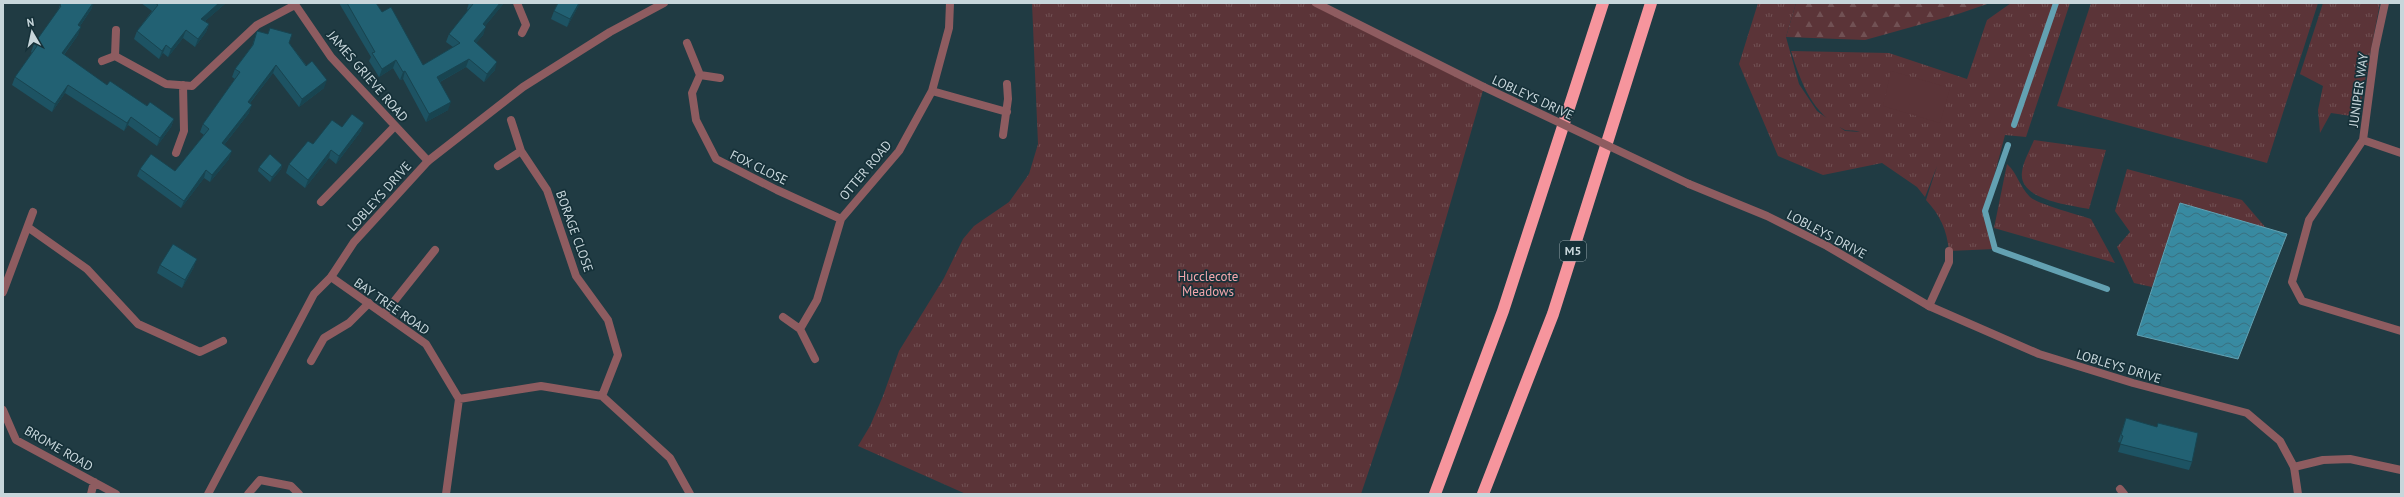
<svg xmlns="http://www.w3.org/2000/svg" width="2404" height="497" viewBox="0 0 2404 497" font-family="'PT Sans',sans-serif">
	<style>
		.grass { fill: url(#grass-tufts) }
		.forest { fill: url(#forest-firs) }
		.pitch { fill: #5b3438 }
		.water { fill: url(#water-waves); stroke: #63a1b2 }
		.lines { fill: none; stroke-linecap: round; stroke-linejoin: round }
		.stream { stroke: #63a1b2; stroke-width: 6 }
		.service { stroke: #8e5c60; stroke-width: 8 }
		.minor { stroke: #8e5c60; stroke-width: 8 }
		.tertiary { stroke: #8e5c60; stroke-width: 8 }
		.motorway { stroke: #f6959d; stroke-width: 12 }
		.tertiary-bridge { stroke: #8e5c60; stroke-width: 8 }
		.wall { fill: #1d5363 }
		.shaded-wall { fill: #184450 }
		.building { fill: #226173; stroke: #184450 }
		.labels { text-anchor: middle; stroke-width: 3.5; stroke-linejoin: round; paint-order: stroke }
		.shield { fill: #163139; stroke: #92a4aa; stroke-width: 1 }
		.shield-label { font-size: 12px; font-weight: bold; fill: #c7d6db }
		.street-label { font-size: 13px; fill: #c7d6db; stroke: #163139 }
		.park-label { font-size: 13px; fill: #f4a6ac; stroke: #163139 }
	</style>
	<defs>
		<pattern id="grass-tufts" width="24" height="20" patternUnits="userSpaceOnUse"><rect width="24" height="20" fill="#5b3438"/><path d="M3 7l-1-3M5 7V3M7 7l1-3M15 17l-1-3M17 17v-4M19 17l1-3" fill="none" stroke="#715154"/></pattern>
		<pattern id="forest-firs" width="22" height="20" patternUnits="userSpaceOnUse"><rect width="22" height="20" fill="#5b3438"/><path d="M5 1l3.5 6h-7zM16 11l3.5 6h-7z" fill="#715154"/></pattern>
		<pattern id="water-waves" width="16" height="10" patternUnits="userSpaceOnUse"><rect width="16" height="10" fill="#388aa1"/><path d="M0 5q4-4 8 0t8 0" fill="none" stroke="#397080"/></pattern>
	</defs>
	<rect width="100%" height="100%" fill="#203b43"/>
	<path class="grass" d="M 1032,3 L 1316,3 L 1484,87 L 1399,381 L 1361,494 L 966,494 L 858,446 L 870,426 L 883,396 L 899,351 L 944,278 L 963,239 L 974,226 L 1009,202 L 1029,174 L 1038,144 Z
		M 1758,3 L 1796,3 L 1786,37 L 1799,84 L 1817,111 L 1845,131 L 1860,132 C 1856,130 1849,131 1845,130 C 1812,114 1801,83 1791,51 L 1889,53 L 1967,79 L 1987,20 L 2011,3 L 2070,3 L 2026,137 L 2005,135 L 1985,211 L 1995,249 L 1949,251 C 1947,230 1940,215 1926,200 L 1937,166 L 1925,197 L 1917,187 L 1882,163 L 1823,175 L 1778,156 L 1739,64 Z
		M 2091,3 L 2318,3 L 2267,163 L 2057,106 Z
		M 2323,3 L 2380,3 L 2358,117 L 2331,113 L 2320,133 L 2318,110 L 2323,86 L 2300,74 Z
		M 2034,140 L 2106,150 L 2089,209 C 2070,205 2018,200 2022,172 C 2023,162 2030,150 2034,140 Z
		M 2007,164 C 2018,174 2019,186 2030,197 C 2037,204 2079,215 2091,219 L 2115,263 L 1994,228 Z
		M 2127,169 L 2242,200 L 2266,228 L 2180,203 L 2152,287 L 2134,283 L 2117,247 L 2130,232 L 2115,211 Z"/>
	<path class="forest" d="M 1796,3 L 1990,3 L 1958,14 L 1865,40 L 1786,37 Z"/>
	<path class="pitch" d="M 1891,71 L 1950,88 L 1940,123 L 1883,106 Z"/>
	<path class="water" d="M 2180,203 L 2287,234 L 2238,359 L 2137,335 Z"/>
	<g class="lines">
		<path class="stream" d="M 2014,125 L 2056,3
			M 2008,145 L 1985,211 L 1995,249 L 2107,289"/>
		<path class="service" d="M 1929,306 L 1949,262 L 1949,251
			M 384,314 L 435,250
			M 311,361 L 324,338 L 349,323 L 369,303
			M 248,494 L 260,480 L 291,486 L 299,494"/>
		<path class="minor" d="M 294,3 L 331,57 L 428,161
			M 517,3 L 526,25 L 522,33
			M 2385,3 L 2375,49 L 2363,140 L 2309,220 L 2292,282 L 2302,301 L 2401,331
			M 687,43 L 700,75 L 692,93 L 696,120 L 716,159 L 777,190 L 841,219
			M 115,56 L 166,84 L 192,86 L 257,25 L 295,5
			M 102,61 L 115,56 L 116,30
			M 700,75 L 720,78
			M 932,91 L 1007,112
			M 511,120 L 521,151 L 547,190 L 576,276 L 608,320 L 618,355 L 602,396
			M 1003,135 L 1008,99 L 1007,84
			M 2363,140 L 2401,153
			M 176,153 L 184,131 L 183,85
			M 498,166 L 521,151
			M 321,202 L 395,126
			M 29,228 L 87,269 L 138,324 L 200,352 L 223,341
			M 331,277 L 426,344 L 459,399 L 446,494
			M 3,292 L 33,212
			M 783,317 L 800,329 L 815,359
			M 800,329 L 817,300 L 841,219 L 899,151 L 932,91 L 949,28 L 950,3
			M 459,399 L 541,386 L 602,396 L 670,458 L 690,494
			M 3,410 L 16,440 L 116,494
			M 2294,467 L 2323,460 L 2350,459 L 2401,470
			M 2120,489 L 2124,494
			M 91,494 L 94,482"/>
		<path class="tertiary" d="M 1316,3 L 1484,87
			M 1689,184 L 1767,216 L 1827,246 L 1929,306 L 2039,354 L 2133,383 L 2247,413 L 2280,441 L 2294,467 L 2298,494
			M 208,494 L 314,294 L 331,277 L 354,242 L 428,161 L 523,87 L 610,32 L 664,3"/>
		<path class="motorway" d="M 1435,494 L 1503,311 L 1603,3
			M 1483,494 L 1553,314 L 1651,3"/>
		<path class="tertiary-bridge" d="M 1484,87 L 1689,184"/>
	</g>
	<path class="wall" d="M 141,3 L 226,3 L 205,21 L 209,24 L 206,32 L 195,47 L 183,38 L 168,57 L 163,53 L 159,59 L 134,39 L 137,31 L 152,11 Z
		M 339,3 L 376,3 L 382,12 L 423,65 L 453,47 L 446,42 L 449,34 L 468,10 L 467,9 L 469,3 L 504,3 L 485,26 L 483,35 L 476,43 L 495,70 L 484,82 L 466,67 L 440,82 L 448,110 L 426,122 L 403,79 L 400,80 L 393,68 L 379,77 L 369,61 L 371,57 Z
		M 556,3 L 580,3 L 567,27 L 551,19 L 554,11 L 558,4 Z
		M 60,5 L 92,8 L 80,26 L 78,35 L 64,55 L 107,85 L 174,119 L 171,127 L 157,146 L 128,125 L 124,131 L 65,93 L 52,112 L 12,85 L 15,77 L 32,53 L 31,52 L 34,44 L 57,13 Z
		M 270,28 L 289,43 L 324,88 L 299,107 L 273,73 L 250,103 L 249,113 L 224,145 L 229,159 L 210,182 L 204,178 L 181,208 L 137,176 L 140,169 L 175,171 L 204,135 L 200,132 L 203,124 L 235,79 L 232,77 L 235,69 L 252,46 L 257,31 L 268,34 Z
		M 342,127 L 361,131 L 336,164 L 329,158 L 305,188 L 286,173 L 289,164 L 313,144 Z
		M 282,165 L 281,169 L 270,182 L 258,171 L 259,167 Z
		M 160,265 L 194,267 L 182,288 L 157,273 Z
		M 2126,418 L 2157,427 L 2158,423 L 2192,462 L 2189,470 L 2118,452 L 2121,443 L 2118,442 Z"/>
	<path class="shaded-wall" d="M 93,3 L 94,3 L 92,8 L 75,33 L 78,25 Z
		M 219,3 L 226,3 L 198,27 L 201,19 Z
		M 500,3 L 504,3 L 480,32 L 483,24 Z
		M 579,3 L 580,3 L 567,27 L 570,19 Z
		M 209,24 L 206,32 L 195,47 L 198,39 Z
		M 81,27 L 78,35 L 59,61 L 62,53 Z
		M 486,27 L 483,35 L 471,49 L 474,41 Z
		M 186,30 L 183,38 L 168,57 L 171,49 Z
		M 166,45 L 163,53 L 159,59 L 162,51 Z
		M 469,59 L 466,67 L 434,85 L 437,77 Z
		M 396,60 L 393,68 L 379,77 L 382,69 Z
		M 497,62 L 495,70 L 484,82 L 487,74 Z
		M 276,65 L 273,73 L 245,109 L 248,102 Z
		M 405,71 L 403,79 L 400,80 L 403,72 Z
		M 327,80 L 324,88 L 299,107 L 302,99 Z
		M 68,85 L 65,93 L 52,112 L 55,104 Z
		M 451,102 L 448,110 L 426,122 L 429,114 Z
		M 252,105 L 249,113 L 219,151 L 222,143 Z
		M 131,117 L 128,125 L 124,131 L 127,123 Z
		M 174,119 L 171,127 L 157,146 L 160,138 Z
		M 364,123 L 361,131 L 336,164 L 339,156 Z
		M 331,150 L 329,158 L 305,188 L 308,180 Z
		M 232,151 L 229,159 L 210,182 L 212,175 Z
		M 282,165 L 281,169 L 270,182 L 272,177 Z
		M 206,170 L 204,178 L 181,208 L 184,201 Z
		M 197,259 L 194,267 L 182,288 L 185,280 Z"/>
	<path class="building" d="M 61,3 L 93,3 L 78,25 L 81,27 L 62,53 L 107,85 L 110,81 L 147,106 L 150,102 L 174,119 L 160,138 L 131,117 L 127,123 L 68,85 L 55,104 L 15,77 L 37,46 L 34,44 L 61,6 L 60,5 Z
		M 155,3 L 219,3 L 201,19 L 209,24 L 198,39 L 186,30 L 171,49 L 166,45 L 162,51 L 137,31 L 158,5 Z
		M 347,3 L 376,3 L 382,12 L 391,7 L 423,65 L 460,43 L 449,34 L 473,4 L 472,3 L 500,3 L 483,24 L 486,27 L 474,41 L 497,62 L 487,74 L 469,59 L 437,77 L 451,102 L 429,114 L 405,71 L 403,72 L 396,60 L 382,69 L 372,53 L 375,52 Z
		M 558,3 L 579,3 L 570,19 L 554,11 Z
		M 270,28 L 292,34 L 289,43 L 306,66 L 312,61 L 327,80 L 302,99 L 276,65 L 248,102 L 252,105 L 222,143 L 232,151 L 212,175 L 206,170 L 184,201 L 140,169 L 151,154 L 175,171 L 209,129 L 203,124 L 240,72 L 235,69 L 253,45 L 257,31 L 268,34 Z
		M 352,114 L 364,123 L 339,156 L 331,150 L 308,180 L 289,164 L 308,141 L 313,144 L 332,120 L 342,127 Z
		M 270,154 L 282,165 L 272,177 L 259,167 Z
		M 173,244 L 197,259 L 185,280 L 160,265 Z
		M 2126,418 L 2157,427 L 2158,423 L 2198,433 L 2192,462 L 2120,444 L 2123,436 L 2121,435 Z"/>
	<g class="labels">
		<rect class="shield" x="1560" y="241" width="26" height="20" rx="3"/>
		<g class="shield-label">
			<text x="1573" y="255">M5</text>
		</g>
		<g class="street-label">
			<text transform="translate(368 76) rotate(49)" y="5">JAMES GRIEVE ROAD</text>
			<text transform="translate(2358 90) rotate(-82)" y="5">JUNIPER WAY</text>
			<text transform="translate(1533 97) rotate(25)" y="5">LOBLEYS DRIVE</text>
			<text transform="translate(759 167) rotate(26)" y="5">FOX CLOSE</text>
			<text transform="translate(865 170) rotate(-50)" y="5">OTTER ROAD</text>
			<text transform="translate(379 196) rotate(-48)" y="5">LOBLEYS DRIVE</text>
			<text transform="translate(575 231) rotate(70)" y="5">BORAGE CLOSE</text>
			<text transform="translate(1827 234) rotate(28)" y="5">LOBLEYS DRIVE</text>
			<text transform="translate(392 306) rotate(35)" y="5">BAY TREE ROAD</text>
			<text transform="translate(2119 366) rotate(17)" y="5">LOBLEYS DRIVE</text>
			<text transform="translate(59 448) rotate(30)" y="5">BROME ROAD</text>
		</g>
		<g class="park-label">
			<text x="1208" y="281">Hucclecote<tspan x="1208" dy="15">Meadows</tspan></text>
		</g>
	</g>
	<rect width="2404" height="497" fill="none" stroke="#c7d6db" stroke-width="8"/>
	<g transform="translate(32 32) rotate(351)" stroke="#163139" stroke-width="3" paint-order="stroke">
	<path d="M0-3L7 15L0 10L-7 15Z" fill="#c7d6db"/>
	<text y="-6" font-size="11" font-weight="bold" text-anchor="middle" fill="#c7d6db">N</text>
	</g>
</svg>
